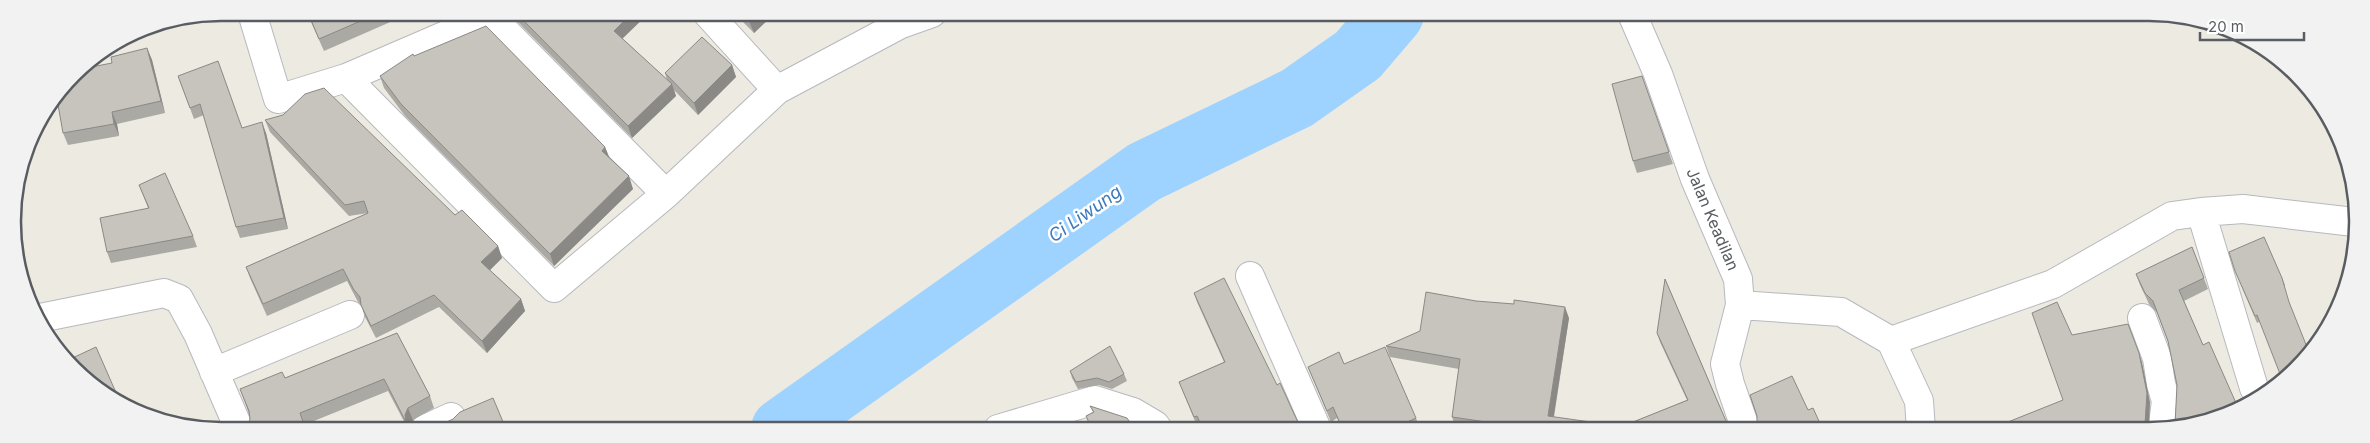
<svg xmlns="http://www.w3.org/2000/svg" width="2370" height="443" viewBox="0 0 2370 443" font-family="Inter,sans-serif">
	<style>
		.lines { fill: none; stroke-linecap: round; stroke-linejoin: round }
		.river { stroke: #9ed3ff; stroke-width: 62 }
		.street-casing { stroke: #b6b9be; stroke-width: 30 }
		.street { stroke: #fff; stroke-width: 28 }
		.wall { fill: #aba9a3 }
		.shaded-wall { fill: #8b8985 }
		.building { fill: #c7c4be; stroke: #8b8985 }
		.labels { text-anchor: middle; stroke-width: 5; stroke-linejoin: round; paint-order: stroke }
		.street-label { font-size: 16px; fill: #595d62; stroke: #fff }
		.water-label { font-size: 18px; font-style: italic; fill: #3e79ba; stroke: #fff }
		.rim { fill: none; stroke: #595d62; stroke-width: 2.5 }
	</style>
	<rect width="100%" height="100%" fill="#edeae1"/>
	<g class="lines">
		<path class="river" d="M 782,429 L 1144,172 L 1297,98 L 1358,55 L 1393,14"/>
		<g class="street-casing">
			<path id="street" d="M 252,13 L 278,99 L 346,78 L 490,16 L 666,194
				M 1632,14 L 1658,74 L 1695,179 L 1738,279 L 1740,305 L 1725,364 L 1730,384 L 1746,430
				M 901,24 L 932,13
				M 346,78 L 554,288 L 666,194 L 777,90 L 707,13
				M 777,90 L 901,24 L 892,13
				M 2201,212 L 2254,388
				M 1250,276 L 1317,429
				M 1740,305 L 1841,312 L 1891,341 L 1919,401 L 1921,430
				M 40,318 L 164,293 L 179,299 L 198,334 L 239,429
				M 2142,318 L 2157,358 L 2161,384 L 2166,401 L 2163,424 L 2164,430
				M 1891,341 L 2053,284 L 2172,216 L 2201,212 L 2243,209 L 2354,222
				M 214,372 L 350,315
				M 425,429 L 451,417
				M 998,429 L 1095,400 L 1133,412 L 1155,425 L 1158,429"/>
		</g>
		<use href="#street" class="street"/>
	</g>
	<path class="wall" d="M 307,13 L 411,13 L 324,51 Z
		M 512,13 L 649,13 L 622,38 L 667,80 L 665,73 L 732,65 L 736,77 L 698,115 L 674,90 L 676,96 L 632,138 L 514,18 Z
		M 734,13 L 775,13 L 754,33 Z
		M 147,48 L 152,60 L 165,113 L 117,124 L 119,136 L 68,145 L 63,133 L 112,63 Z
		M 414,56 L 605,147 L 609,157 L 633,189 L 554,266 L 405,116 L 384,88 L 380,76 Z
		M 178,76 L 242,128 L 266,133 L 288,229 L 240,238 L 236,227 L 204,115 L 194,119 Z
		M 1642,76 L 1673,164 L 1637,173 L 1633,161 Z
		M 265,120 L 455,215 L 498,246 L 502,258 L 490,270 L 521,299 L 525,311 L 487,353 L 439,307 L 376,338 L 365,317 L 361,305 L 358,302 L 347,281 L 267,316 L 250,278 L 246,267 L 368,213 L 349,216 L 270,132 Z
		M 139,185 L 193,236 L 197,247 L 111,263 L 107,252 L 148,208 Z
		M 2192,247 L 2208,289 L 2184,301 L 2203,345 L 2236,403 L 2238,408 L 2229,414 L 2171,428 L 2175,424 L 2177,385 L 2168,342 L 2157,313 L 2149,304 L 2140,285 L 2136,274 Z
		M 2235,271 L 2282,278 L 2285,285 L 2259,322 L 2257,323 Z
		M 1665,279 L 1730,430 L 1636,430 L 1633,422 L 1687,400 L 1660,342 L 1657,333 Z
		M 1194,293 L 1277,385 L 1302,429 L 1202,429 L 1200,424 L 1197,426 L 1179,382 L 1224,362 L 1197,302 Z
		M 1569,318 L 1554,417 L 1613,430 L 1464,430 L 1456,428 L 1452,417 L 1459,369 L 1390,357 L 1386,346 Z
		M 397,333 L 430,396 L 434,408 L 413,420 L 410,427 L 410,429 L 408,429 L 388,391 L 304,425 L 306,429 L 248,429 L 250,419 L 249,414 L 240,389 L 285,378 Z
		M 1344,364 L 1416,418 L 1420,429 L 1419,430 L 1342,429 L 1337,418 L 1331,422 L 1308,367 Z
		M 1070,371 L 1124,374 L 1127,381 L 1112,389 L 1099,385 L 1078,389 L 1072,378 Z
		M 1090,406 L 1129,421 L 1132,429 L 1091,429 L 1086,416 L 1093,412 Z"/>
	<path class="shaded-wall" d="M 632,13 L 649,13 L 618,43 L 614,31 Z
		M 758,13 L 775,13 L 754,33 L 749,21 Z
		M 147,48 L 152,60 L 165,113 L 161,101 Z
		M 732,65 L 736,77 L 698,115 L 694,103 Z
		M 672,84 L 676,96 L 632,138 L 628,126 Z
		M 112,112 L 117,124 L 119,136 L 114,124 Z
		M 262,122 L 266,133 L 288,229 L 284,218 Z
		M 605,147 L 610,159 L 602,151 Z
		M 629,176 L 633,189 L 554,266 L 550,254 Z
		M 498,246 L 502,258 L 486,274 L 481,262 Z
		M 521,299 L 525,311 L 487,353 L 482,341 Z
		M 1565,307 L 1569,318 L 1552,427 L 1548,416 Z
		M 2139,353 L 2142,362 L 2150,402 L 2149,430 L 2145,424 Z
		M 408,408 L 413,420 L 410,427 L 410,429 L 409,429 L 406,422 L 405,415 Z"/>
	<path class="building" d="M 308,13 L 379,13 L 319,39 Z
		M 516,13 L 632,13 L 614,31 L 672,84 L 628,126 Z
		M 741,13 L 758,13 L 749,21 Z
		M 486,26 L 605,147 L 602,151 L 629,176 L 550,254 L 401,104 L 380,76 L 413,54 L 414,56 Z
		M 702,37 L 732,65 L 694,103 L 665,73 Z
		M 147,48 L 161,101 L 112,112 L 114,124 L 63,133 L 57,99 L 74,74 L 81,69 L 112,63 L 111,57 Z
		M 218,61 L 242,128 L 262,122 L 284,218 L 236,227 L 200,104 L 190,108 L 178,76 Z
		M 1642,76 L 1669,152 L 1633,161 L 1612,84 Z
		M 324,88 L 455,215 L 462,210 L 498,246 L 481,262 L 521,299 L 482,341 L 434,295 L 371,326 L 361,305 L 360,297 L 354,290 L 343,269 L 263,304 L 246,267 L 368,213 L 364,201 L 345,205 L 265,120 L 283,115 L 305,94 Z
		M 165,173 L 193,236 L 107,252 L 100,218 L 149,208 L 139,185 Z
		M 2264,237 L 2282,278 L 2289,302 L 2309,352 L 2296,369 L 2282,379 L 2257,315 L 2255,316 L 2235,271 L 2229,252 Z
		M 2192,247 L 2204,278 L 2179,290 L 2203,345 L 2209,342 L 2236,403 L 2185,425 L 2171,428 L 2175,424 L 2177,385 L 2168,341 L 2153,301 L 2145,293 L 2136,274 Z
		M 1224,278 L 1277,385 L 1280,383 L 1301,429 L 1203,429 L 1197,416 L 1194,417 L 1179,382 L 1225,362 L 1194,293 Z
		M 1665,279 L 1729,428 L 1726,430 L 1637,430 L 1633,422 L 1688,400 L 1657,333 Z
		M 1426,292 L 1476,301 L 1514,304 L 1514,300 L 1565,307 L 1548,416 L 1612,425 L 1611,430 L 1500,430 L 1500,424 L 1452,417 L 1460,359 L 1386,346 L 1420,331 Z
		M 2057,302 L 2072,335 L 2128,324 L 2139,353 L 2147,393 L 2145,424 L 2148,430 L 1988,430 L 2063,400 L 2032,313 Z
		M 397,333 L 430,396 L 408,408 L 405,415 L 406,422 L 384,379 L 300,413 L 303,422 L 286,429 L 248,429 L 247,427 L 250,419 L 249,411 L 240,389 L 282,372 L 285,378 Z
		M 1110,346 L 1124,374 L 1109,382 L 1097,378 L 1076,382 L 1070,371 Z
		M 96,347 L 121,404 L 117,403 L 66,361 Z
		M 1385,347 L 1416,418 L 1390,430 L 1343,430 L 1333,407 L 1327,411 L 1308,367 L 1339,352 L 1344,364 Z
		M 1792,376 L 1808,410 L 1813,408 L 1823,430 L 1759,430 L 1757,426 L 1757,416 L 1750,395 Z
		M 493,398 L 506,429 L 432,429 L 453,419 L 460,412 Z
		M 1090,406 L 1127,418 L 1129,421 L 1121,425 L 1123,429 L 1092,429 L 1086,416 L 1094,412 Z"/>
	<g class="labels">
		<g class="street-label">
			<text transform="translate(1713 219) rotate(67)" y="6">Jalan Keadilan</text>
		</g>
		<g class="water-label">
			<text transform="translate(1085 214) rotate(-35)" y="6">Ci Liwung</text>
		</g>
	</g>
	<path d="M0 0H2370V443H0ZM221 21H2149A200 200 0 0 1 2349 221V222A200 200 0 0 1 2149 422H221A200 200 0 0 1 21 222V221A200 200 0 0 1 221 21Z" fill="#f2f2f2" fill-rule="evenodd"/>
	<path class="rim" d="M221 21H2149A200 200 0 0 1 2349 221V222A200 200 0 0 1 2149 422H221A200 200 0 0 1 21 222V221A200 200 0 0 1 221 21Z"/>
	<path d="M2200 32v8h104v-8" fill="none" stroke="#595d62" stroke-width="2.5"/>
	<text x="2208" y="32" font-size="15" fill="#595d62" stroke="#ffffff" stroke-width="4" paint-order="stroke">20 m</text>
</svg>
